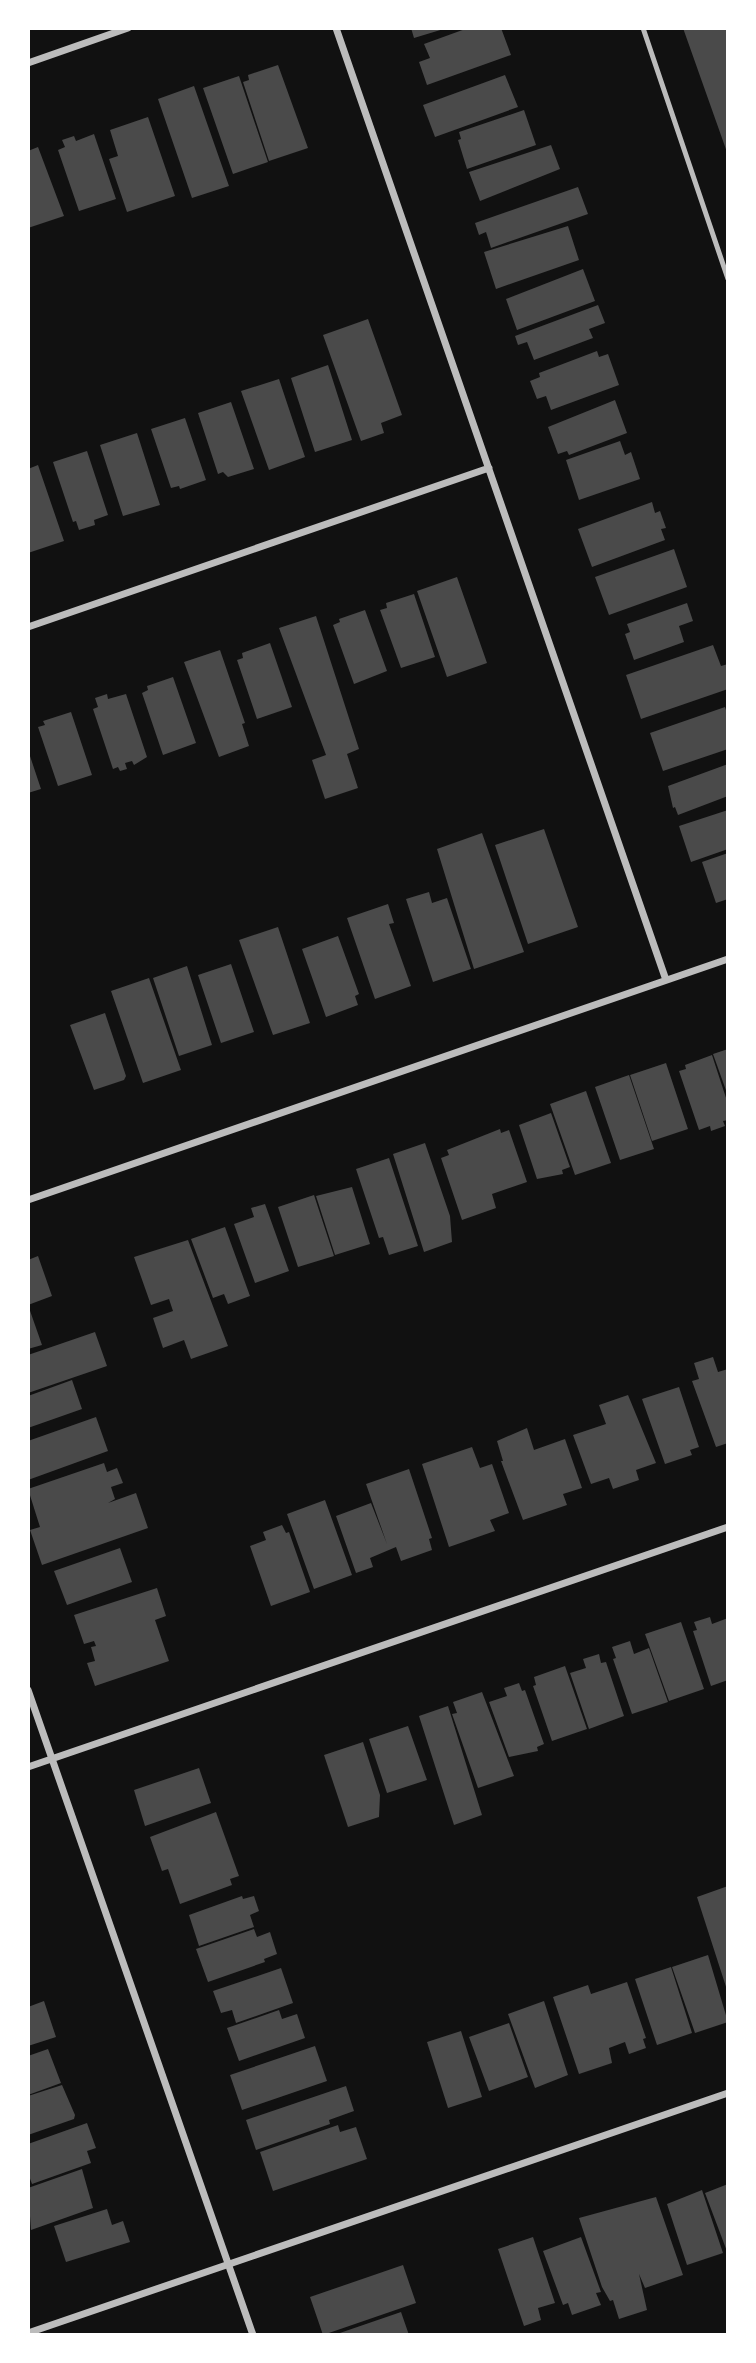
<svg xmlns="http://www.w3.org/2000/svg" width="756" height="2363" viewBox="0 0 756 2363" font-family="'Golos Text',sans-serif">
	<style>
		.building { fill: #4a4a4a }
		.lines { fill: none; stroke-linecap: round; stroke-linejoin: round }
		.service { stroke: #bcbcbc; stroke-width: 5 }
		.minor { stroke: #bcbcbc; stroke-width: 7 }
	</style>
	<rect width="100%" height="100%" fill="#111"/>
	<path class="building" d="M 411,28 L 447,28 L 414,38 Z
		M 468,28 L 501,28 L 511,55 L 427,85 L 419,62 L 430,58 L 424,44 Z
		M 683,28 L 728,28 L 728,155 Z
		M 278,65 L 308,148 L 269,161 L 243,82 L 249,80 L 248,75 Z
		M 505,75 L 518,107 L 435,137 L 423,105 Z
		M 239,76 L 268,162 L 233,174 L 203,88 Z
		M 194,86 L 229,186 L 192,198 L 158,99 Z
		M 524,110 L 536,145 L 467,169 L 458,140 L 461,139 L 459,132 Z
		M 148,117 L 175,196 L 127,212 L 109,159 L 118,156 L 110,130 Z
		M 94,134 L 116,199 L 79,211 L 58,150 L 65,147 L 62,140 L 74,136 L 76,141 Z
		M 551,145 L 560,169 L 480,201 L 469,172 Z
		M 38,147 L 64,216 L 28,228 L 28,151 Z
		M 578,187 L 588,214 L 491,248 L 486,232 L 479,235 L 475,223 Z
		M 568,226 L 579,260 L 496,289 L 484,252 Z
		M 583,269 L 595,301 L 517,330 L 506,299 Z
		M 598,305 L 605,323 L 589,329 L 593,338 L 534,360 L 527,342 L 518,345 L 515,336 Z
		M 368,319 L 402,415 L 381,423 L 384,433 L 361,441 L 323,335 Z
		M 597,351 L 599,357 L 608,354 L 619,385 L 551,410 L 546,396 L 537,399 L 530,381 L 540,377 L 539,373 Z
		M 328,365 L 352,440 L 315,452 L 291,378 Z
		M 279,379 L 305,457 L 269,470 L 241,391 Z
		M 615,400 L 627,433 L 569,455 L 567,451 L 558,454 L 548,427 Z
		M 231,402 L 254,469 L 228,477 L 223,472 L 218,474 L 198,413 Z
		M 185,418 L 206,480 L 180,489 L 179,486 L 171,488 L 151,429 Z
		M 137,433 L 160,505 L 123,516 L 100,445 Z
		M 620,441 L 625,455 L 631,452 L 640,479 L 579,500 L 566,460 Z
		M 87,451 L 108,515 L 94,520 L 95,525 L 79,530 L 76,521 L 73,522 L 53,462 Z
		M 38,465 L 64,541 L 28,553 L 28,469 Z
		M 652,502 L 655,513 L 660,511 L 666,528 L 661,529 L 665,540 L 592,567 L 578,529 Z
		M 674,549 L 687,587 L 609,615 L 595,577 Z
		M 457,577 L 487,663 L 447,677 L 417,591 Z
		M 414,594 L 435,657 L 401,668 L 380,610 L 387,608 L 386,603 Z
		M 687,603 L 693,621 L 679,626 L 684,642 L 634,660 L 625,634 L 630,632 L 627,624 Z
		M 365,610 L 387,671 L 354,684 L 333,625 L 340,622 L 339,619 Z
		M 316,616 L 359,749 L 347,754 L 358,788 L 325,799 L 312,760 L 326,755 L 279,628 Z
		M 270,643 L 292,707 L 257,719 L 237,660 L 243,658 L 242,653 Z
		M 713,645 L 721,666 L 728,664 L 728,689 L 641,719 L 626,675 Z
		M 220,650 L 245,723 L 242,724 L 249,746 L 219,757 L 184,662 Z
		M 173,677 L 196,743 L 163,755 L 142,693 L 148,690 L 147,686 Z
		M 107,694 L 108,699 L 126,694 L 147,757 L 134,765 L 132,761 L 125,763 L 127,769 L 120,771 L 118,767 L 113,769 L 93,709 L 98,707 L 95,698 Z
		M 725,707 L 728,716 L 728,749 L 663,771 L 650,733 Z
		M 71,712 L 92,775 L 58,786 L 38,727 L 45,725 L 43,721 Z
		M 28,750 L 41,789 L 28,793 Z
		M 728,764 L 728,796 L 678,815 L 675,807 L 673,808 L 668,786 Z
		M 728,810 L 728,849 L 691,862 L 679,826 Z
		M 544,829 L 578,927 L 528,944 L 495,845 Z
		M 482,833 L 524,952 L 474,969 L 437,849 Z
		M 728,853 L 728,899 L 716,903 L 702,862 Z
		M 429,892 L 432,903 L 447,898 L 471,969 L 433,982 L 406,899 Z
		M 388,904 L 394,923 L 389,924 L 411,986 L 375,999 L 347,918 Z
		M 278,927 L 310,1023 L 273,1035 L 239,940 Z
		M 338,936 L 359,994 L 355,996 L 358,1005 L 326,1017 L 302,949 Z
		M 231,964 L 254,1032 L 221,1043 L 198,975 Z
		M 187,966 L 212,1045 L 179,1056 L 153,978 Z
		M 149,978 L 181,1070 L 143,1083 L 111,991 Z
		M 105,1013 L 126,1076 L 124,1080 L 94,1090 L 70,1025 Z
		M 728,1049 L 728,1096 L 713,1054 Z
		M 712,1055 L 728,1104 L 728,1120 L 723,1121 L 725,1126 L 711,1131 L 710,1126 L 699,1130 L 679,1071 L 686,1069 L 685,1065 Z
		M 666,1063 L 688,1129 L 652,1141 L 630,1075 Z
		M 629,1075 L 654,1149 L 620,1160 L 595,1087 Z
		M 586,1091 L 611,1163 L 575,1175 L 550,1104 Z
		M 551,1113 L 570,1167 L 562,1170 L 563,1174 L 537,1179 L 519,1125 Z
		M 500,1129 L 501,1133 L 509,1130 L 527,1182 L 492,1194 L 496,1208 L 462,1220 L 441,1158 L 449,1155 L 447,1150 Z
		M 425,1143 L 450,1216 L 452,1242 L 424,1252 L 393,1154 Z
		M 389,1158 L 418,1246 L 389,1255 L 383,1237 L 379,1238 L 356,1169 Z
		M 352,1187 L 370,1244 L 335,1255 L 316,1196 Z
		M 314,1195 L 334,1256 L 298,1267 L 278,1207 Z
		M 265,1204 L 289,1271 L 255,1283 L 234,1224 L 254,1217 L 251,1208 Z
		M 225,1227 L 250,1296 L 228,1304 L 224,1294 L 213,1298 L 191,1239 Z
		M 188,1240 L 228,1346 L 191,1359 L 184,1340 L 163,1348 L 153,1318 L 173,1311 L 169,1299 L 151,1305 L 134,1257 Z
		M 38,1256 L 52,1296 L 28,1305 L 28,1260 Z
		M 28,1305 L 42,1345 L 28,1349 Z
		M 95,1332 L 107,1366 L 28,1393 L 28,1355 Z
		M 713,1357 L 718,1372 L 728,1369 L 728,1443 L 716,1447 L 692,1381 L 699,1379 L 694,1363 Z
		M 72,1380 L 82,1409 L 28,1428 L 28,1396 Z
		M 679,1387 L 699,1447 L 690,1450 L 692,1455 L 665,1464 L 642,1399 Z
		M 628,1395 L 656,1463 L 636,1470 L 639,1480 L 613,1489 L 609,1478 L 591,1484 L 573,1435 L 606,1424 L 599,1405 Z
		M 96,1417 L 108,1451 L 28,1480 L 28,1441 Z
		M 527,1428 L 534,1450 L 565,1439 L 582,1488 L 563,1494 L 567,1505 L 523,1520 L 501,1461 L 503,1461 L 497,1441 Z
		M 472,1447 L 480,1468 L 492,1464 L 509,1513 L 490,1520 L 495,1531 L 449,1547 L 422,1464 Z
		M 104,1463 L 107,1472 L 117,1468 L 123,1483 L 111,1487 L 115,1499 L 108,1503 L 136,1493 L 148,1528 L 42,1565 L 30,1530 L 40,1527 L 28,1489 Z
		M 409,1469 L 432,1538 L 429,1539 L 432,1550 L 401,1561 L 396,1547 L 370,1558 L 373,1567 L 356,1573 L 336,1516 L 371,1503 L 387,1544 L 366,1484 Z
		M 325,1500 L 352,1575 L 314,1589 L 287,1514 Z
		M 282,1525 L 286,1533 L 289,1532 L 310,1592 L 271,1606 L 250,1546 L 266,1540 L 263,1532 Z
		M 120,1548 L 132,1582 L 67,1605 L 54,1571 Z
		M 157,1588 L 166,1616 L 155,1620 L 169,1661 L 95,1686 L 87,1663 L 95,1661 L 91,1647 L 96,1646 L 94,1641 L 84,1644 L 74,1615 Z
		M 710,1617 L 712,1624 L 728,1618 L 728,1680 L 711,1686 L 693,1631 L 697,1630 L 694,1622 Z
		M 681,1622 L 704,1689 L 669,1701 L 645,1634 Z
		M 630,1641 L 634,1654 L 649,1648 L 668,1702 L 632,1714 L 613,1659 L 616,1658 L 612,1647 Z
		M 599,1654 L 601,1663 L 606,1662 L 624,1716 L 589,1729 L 570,1673 L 586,1668 L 583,1659 Z
		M 565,1666 L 587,1729 L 552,1741 L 533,1686 L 536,1685 L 534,1677 Z
		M 519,1683 L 522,1691 L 525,1690 L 544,1744 L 537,1747 L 538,1751 L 509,1757 L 489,1702 L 507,1696 L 504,1688 Z
		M 482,1692 L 514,1776 L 478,1788 L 452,1714 L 457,1713 L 453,1702 Z
		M 448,1706 L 482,1815 L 454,1825 L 419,1716 Z
		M 408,1726 L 427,1780 L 387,1793 L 369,1739 Z
		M 363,1742 L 380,1795 L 379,1817 L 348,1827 L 324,1755 Z
		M 199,1768 L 211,1803 L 145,1826 L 134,1790 Z
		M 216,1812 L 239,1876 L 230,1879 L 232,1885 L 180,1904 L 168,1869 L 162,1871 L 150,1837 Z
		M 728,1886 L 728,1993 L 697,1897 Z
		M 242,1896 L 243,1899 L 254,1896 L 259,1911 L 250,1915 L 254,1927 L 199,1946 L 189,1915 Z
		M 254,1929 L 257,1937 L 270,1932 L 277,1954 L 264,1959 L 265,1962 L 208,1982 L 196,1949 Z
		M 708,1955 L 728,2022 L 695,2033 L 672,1967 Z
		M 671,1967 L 692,2033 L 657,2045 L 635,1979 Z
		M 281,1968 L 293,2003 L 236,2023 L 232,2010 L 221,2013 L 213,1991 Z
		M 627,1982 L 646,2038 L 643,2039 L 646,2048 L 629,2054 L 625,2042 L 609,2048 L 612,2063 L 579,2074 L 553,1997 L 588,1985 L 591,1994 Z
		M 44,2001 L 56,2037 L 28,2046 L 28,2007 Z
		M 544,2001 L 568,2075 L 535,2088 L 508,2014 Z
		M 279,2010 L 282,2019 L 297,2014 L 305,2038 L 239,2061 L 227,2028 Z
		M 509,2023 L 528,2077 L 489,2091 L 469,2037 Z
		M 461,2031 L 482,2097 L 448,2108 L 427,2042 Z
		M 315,2046 L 327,2081 L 242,2110 L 230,2075 Z
		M 48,2049 L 61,2083 L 28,2095 L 28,2056 Z
		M 62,2085 L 75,2115 L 74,2119 L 28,2135 L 28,2096 Z
		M 346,2086 L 354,2111 L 329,2120 L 330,2124 L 256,2150 L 246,2120 Z
		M 87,2123 L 96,2148 L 87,2151 L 91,2163 L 32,2184 L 28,2173 L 28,2144 Z
		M 338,2125 L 340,2132 L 356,2127 L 367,2159 L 273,2191 L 260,2152 Z
		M 82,2169 L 93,2208 L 31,2230 L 28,2188 Z
		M 728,2184 L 728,2254 L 705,2193 Z
		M 702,2190 L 723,2253 L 687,2265 L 667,2204 Z
		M 656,2197 L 683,2275 L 645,2288 L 639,2274 L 647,2310 L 619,2319 L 613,2300 L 610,2301 L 602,2287 L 579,2218 Z
		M 107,2209 L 112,2225 L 123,2221 L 130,2242 L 66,2262 L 54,2226 Z
		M 533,2237 L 555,2303 L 538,2308 L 541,2320 L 524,2326 L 498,2249 Z
		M 581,2237 L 601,2292 L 596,2293 L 601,2305 L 572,2315 L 568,2303 L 563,2305 L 543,2251 Z
		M 403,2265 L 416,2303 L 323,2335 L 310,2297 Z
		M 401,2312 L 409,2335 L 334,2335 Z"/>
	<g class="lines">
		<path class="service" d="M 643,28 L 728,279"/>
		<path class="minor" d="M 336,28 L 666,980
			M 28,63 L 128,28
			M 28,627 L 489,468
			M 28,1200 L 728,959
			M 28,1690 L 253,2335
			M 28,1767 L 728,1527
			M 28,2333 L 728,2093"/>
	</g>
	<rect width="756" height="2363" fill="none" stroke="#ffffff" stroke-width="60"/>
</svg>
